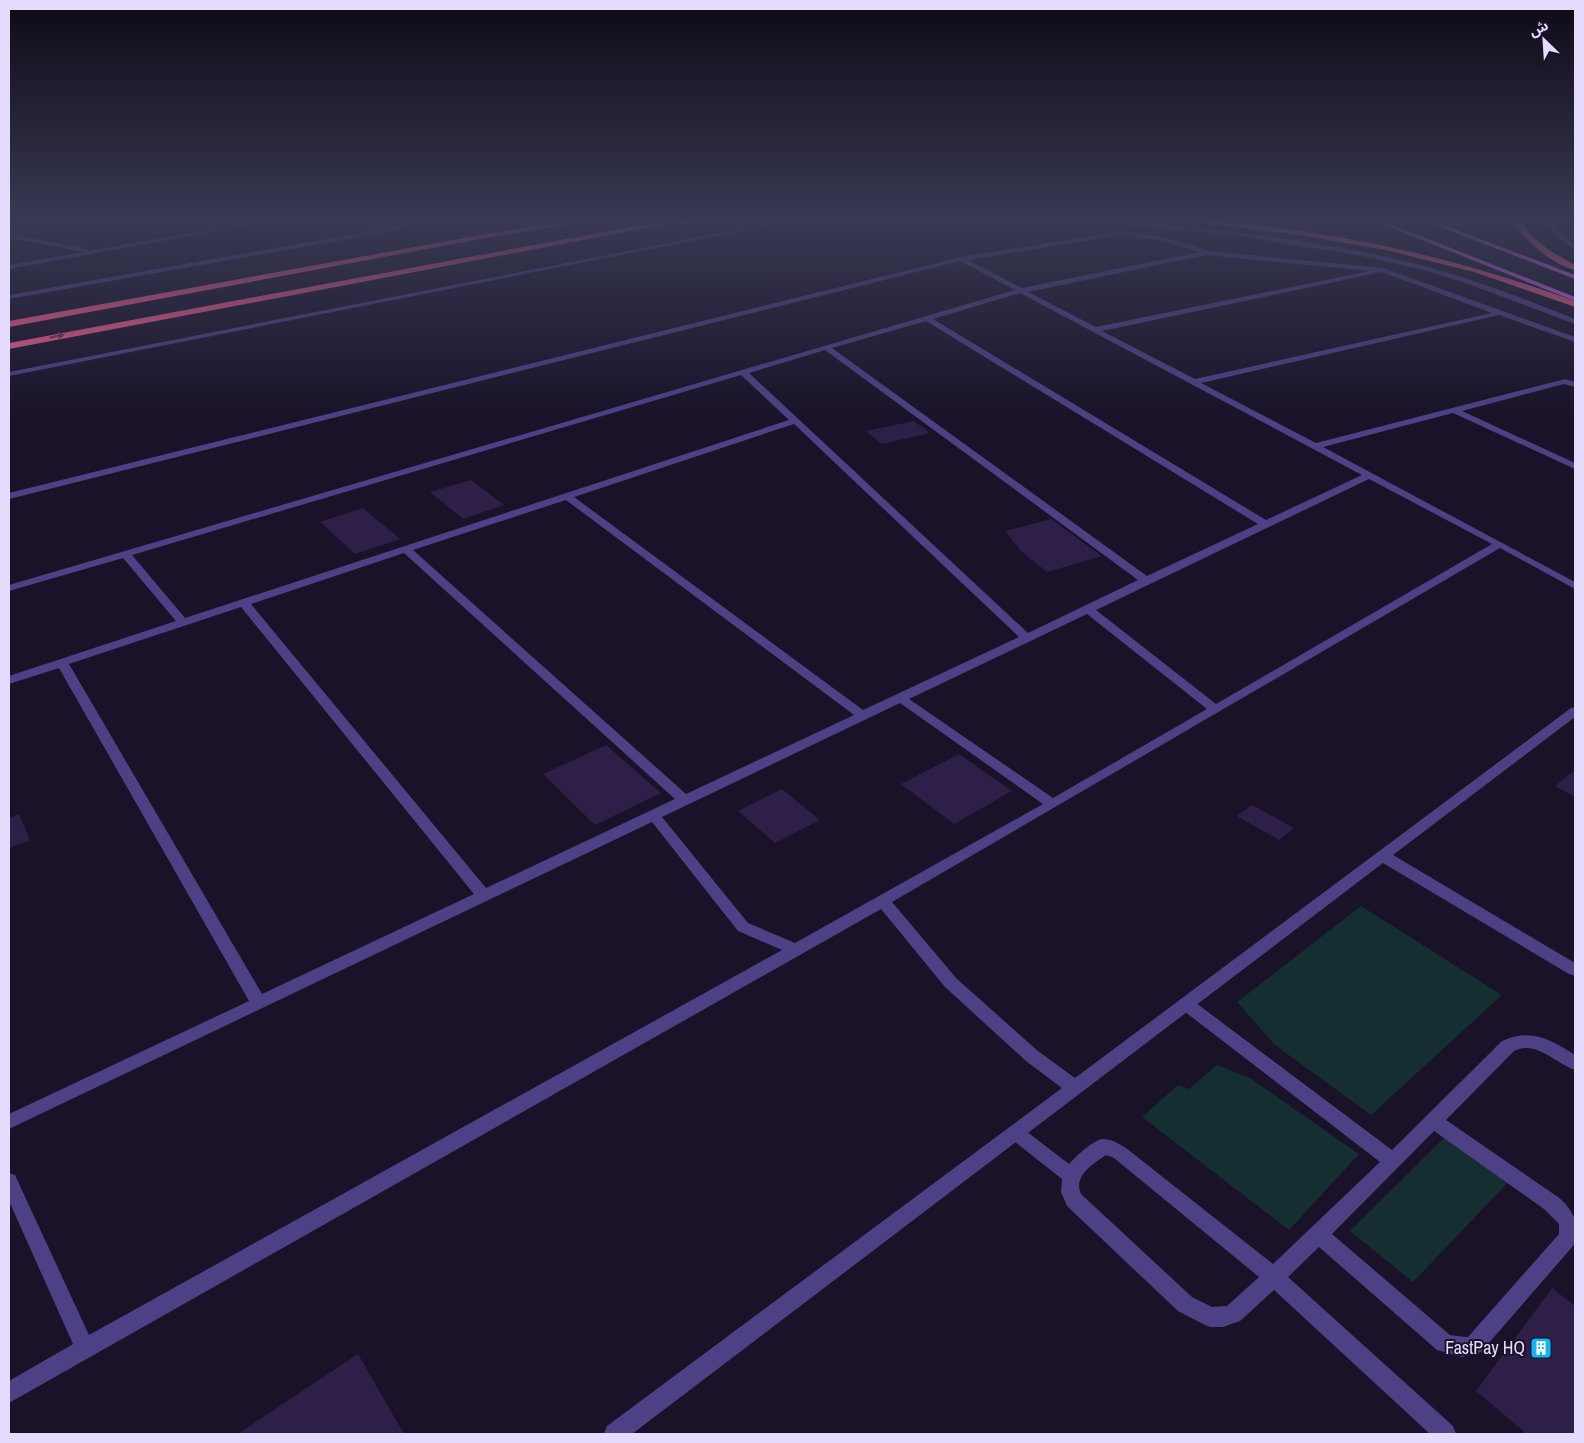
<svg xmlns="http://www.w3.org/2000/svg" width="1584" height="1443" viewBox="0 0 1584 1443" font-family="'Archivo Narrow','Noto Sans Arabic',sans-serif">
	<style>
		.green { fill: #152e32 }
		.building { fill: #2e1f48 }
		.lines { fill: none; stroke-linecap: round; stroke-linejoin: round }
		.service { fill: #4e4084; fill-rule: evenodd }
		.minor { fill: #4e4084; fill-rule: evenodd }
		.tertiary { fill: #4e4084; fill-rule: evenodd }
		.primary { fill: #da69f6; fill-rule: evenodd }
		.motorway { fill: #f65d8c; fill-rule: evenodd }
		.oneway { fill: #7c3455 }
		.labels { text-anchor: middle; stroke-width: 4; stroke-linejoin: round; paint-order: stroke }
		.near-poi-label { font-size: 18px; fill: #e5dbfd; stroke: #191228; text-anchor: end }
	</style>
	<rect width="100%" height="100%" fill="#191228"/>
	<path class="green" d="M 1361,906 L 1502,995 L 1371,1115 L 1275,1045 L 1237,1002 Z
		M 1217,1065 L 1250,1078 L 1359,1154 L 1289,1230 L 1142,1117 L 1178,1085 L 1189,1089 Z
		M 1454,1128 L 1519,1171 L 1413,1282 L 1350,1231 Z"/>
	<path class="building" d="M 914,421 L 930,433 L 882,444 L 866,431 Z
		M 471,480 L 504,505 L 463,519 L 430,492 Z
		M 363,508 L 400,539 L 355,554 L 320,522 Z
		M 1051,519 L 1102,556 L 1047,572 L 1022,552 L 1005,531 Z
		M 606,745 L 661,793 L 595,825 L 543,774 Z
		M 959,754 L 1012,791 L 954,824 L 901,784 Z
		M 1575,770 L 1575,797 L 1555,786 Z
		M 782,789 L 820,820 L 775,843 L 738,811 Z
		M 1252,805 L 1294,828 L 1279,840 L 1237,816 Z
		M 19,814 L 30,840 L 9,848 L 9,818 Z
		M 1552,1288 L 1575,1306 L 1575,1434 L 1527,1434 L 1476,1391 Z
		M 358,1354 L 404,1434 L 238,1434 Z"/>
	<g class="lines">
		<path class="service" d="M 1186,998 L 1192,1000 L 1392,1150 L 1502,1041 C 1531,1028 1550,1039 1575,1055 L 1575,1070 C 1554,1063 1537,1040 1514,1051 L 1446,1120 L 1558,1197 C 1573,1209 1582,1227 1573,1246 L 1481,1352 L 1462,1357 L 1437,1350 L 1319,1247 L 1288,1277 L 1453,1426 L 1456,1434 L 1430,1434 L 1274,1290 L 1240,1321 L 1223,1327 L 1210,1327 L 1203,1324 L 1178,1311 L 1067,1206 L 1061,1192 L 1062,1179 L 1010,1138 L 1007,1133 L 1010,1128 L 1016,1125 L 1022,1128 L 1069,1164 C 1077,1156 1091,1141 1103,1139 C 1111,1139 1120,1144 1126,1148 L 1273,1264 L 1380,1162 L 1180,1008 L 1178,1004 L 1180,1000 ZM 1434,1131 L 1544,1209 L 1559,1224 L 1559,1234 L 1468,1337 L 1466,1337 L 1450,1335 L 1332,1234 ZM 1106,1155 L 1114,1158 L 1259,1277 L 1227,1306 L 1212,1307 L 1192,1297 L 1081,1194 C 1073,1176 1093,1164 1106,1155 Z"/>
		<path class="minor" d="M 274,218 L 287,218 L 9,269 L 9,265 L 84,252 L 9,238 L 9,234 L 85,248 L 88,251 Z
			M 1122,231 L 1164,237 L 1209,251 L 1383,268 L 1575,337 L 1575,342 L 1499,315 L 1201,383 L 1316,443 L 1565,379 L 1575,382 L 1575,387 L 1564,384 L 1462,411 L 1575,463 L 1575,469 L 1453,413 L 1323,447 L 1575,582 L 1575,589 L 1500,548 L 892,902 L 957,979 L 1038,1051 L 1075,1078 L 1571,708 L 1575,707 L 1575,717 L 1393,855 L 1575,963 L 1575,976 L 1569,974 L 1383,863 L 632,1434 L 604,1434 L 607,1426 L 1062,1088 L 1026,1061 L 945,987 L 881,909 L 9,1403 L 9,1381 L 73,1344 L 9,1201 L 9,1173 L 15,1175 L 89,1335 L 782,950 L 738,931 L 652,822 L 9,1129 L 9,1114 L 249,1001 L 59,668 L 9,684 L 9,676 L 176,621 L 123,558 L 9,591 L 9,585 L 1015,290 L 960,261 L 9,499 L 9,493 L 961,257 ZM 1122,235 L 1163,241 L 1199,252 L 1022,288 L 968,260 ZM 1206,255 L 1370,271 L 1096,327 L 1028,292 ZM 1382,272 L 1492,313 L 1195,379 L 1102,331 ZM 1020,293 L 1362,475 L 1266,520 L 933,319 ZM 926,321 L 1258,524 L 1147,576 L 832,348 ZM 825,350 L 1138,580 L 1028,633 L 749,373 ZM 741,375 L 789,420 L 185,618 L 132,555 ZM 794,424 L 1019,637 L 863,710 L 574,497 ZM 1369,479 L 1492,544 L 1216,704 L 1096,610 ZM 566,500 L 854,715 L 686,794 L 413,550 ZM 404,553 L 675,799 L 486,888 L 251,604 ZM 241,607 L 474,894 L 262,994 L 69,664 ZM 1087,614 L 1207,709 L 1053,798 L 909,699 ZM 900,703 L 1043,804 L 795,943 L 748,923 L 662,817 Z"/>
		<path class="tertiary" d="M 416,218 L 424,218 L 409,226 L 377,234 L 9,299 L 9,295 L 377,230 L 405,224 Z
			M 796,218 L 808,218 L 9,376 L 9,372 Z
			M 1072,218 L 1094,218 C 1206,228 1320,238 1428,267 C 1479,281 1527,300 1575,319 L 1575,324 L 1466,283 L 1423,270 L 1362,256 L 1240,236 L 1075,220 Z
			M 1542,218 L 1548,218 L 1561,235 L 1575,245 L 1575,250 L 1557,237 Z"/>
		<path class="primary" d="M 1367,218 L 1375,218 L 1575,297 L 1575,301 Z
			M 1417,218 L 1425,218 L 1575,275 L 1575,279 Z"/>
		<path class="motorway" d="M 584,218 L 601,218 L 597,220 L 491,237 L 9,327 L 9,321 L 491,233 Z
			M 678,218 L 718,218 L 681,225 L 678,222 L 9,349 L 9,343 Z
			M 1166,218 C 1202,217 1237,222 1272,227 C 1378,240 1475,265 1575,301 L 1575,307 L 1474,272 L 1386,250 L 1293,234 L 1170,220 Z
			M 1512,218 L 1520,218 C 1531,241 1553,253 1575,265 L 1575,270 C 1551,264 1523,240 1512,218 Z"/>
	</g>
	<defs><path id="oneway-solid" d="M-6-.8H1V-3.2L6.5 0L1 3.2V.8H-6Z" transform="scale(1.25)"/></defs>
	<use class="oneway" href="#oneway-solid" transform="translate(57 336) rotate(-11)"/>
	<linearGradient id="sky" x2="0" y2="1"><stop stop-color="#0e0a16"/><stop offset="0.52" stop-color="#383953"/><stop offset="1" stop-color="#383953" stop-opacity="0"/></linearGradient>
	<rect width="1584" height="420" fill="url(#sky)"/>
	<defs>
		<g id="building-square" transform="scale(1.125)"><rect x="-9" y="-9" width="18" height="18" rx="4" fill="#13b5f1" stroke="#191228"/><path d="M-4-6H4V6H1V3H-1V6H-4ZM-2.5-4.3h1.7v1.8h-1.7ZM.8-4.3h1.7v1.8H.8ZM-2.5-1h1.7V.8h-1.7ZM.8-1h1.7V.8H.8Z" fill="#fff"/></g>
	</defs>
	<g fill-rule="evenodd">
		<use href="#building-square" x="1541" y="1348"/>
	</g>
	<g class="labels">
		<g class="near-poi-label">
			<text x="1525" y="1354">FastPay HQ</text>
		</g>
	</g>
	<rect width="1584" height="1443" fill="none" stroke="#e5dbfd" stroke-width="20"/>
	<g transform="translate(1544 40) rotate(335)" stroke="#191228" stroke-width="4" paint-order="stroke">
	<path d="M0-4L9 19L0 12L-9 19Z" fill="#e5dbfd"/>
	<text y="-8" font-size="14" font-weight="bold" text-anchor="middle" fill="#e5dbfd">ش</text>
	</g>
</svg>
